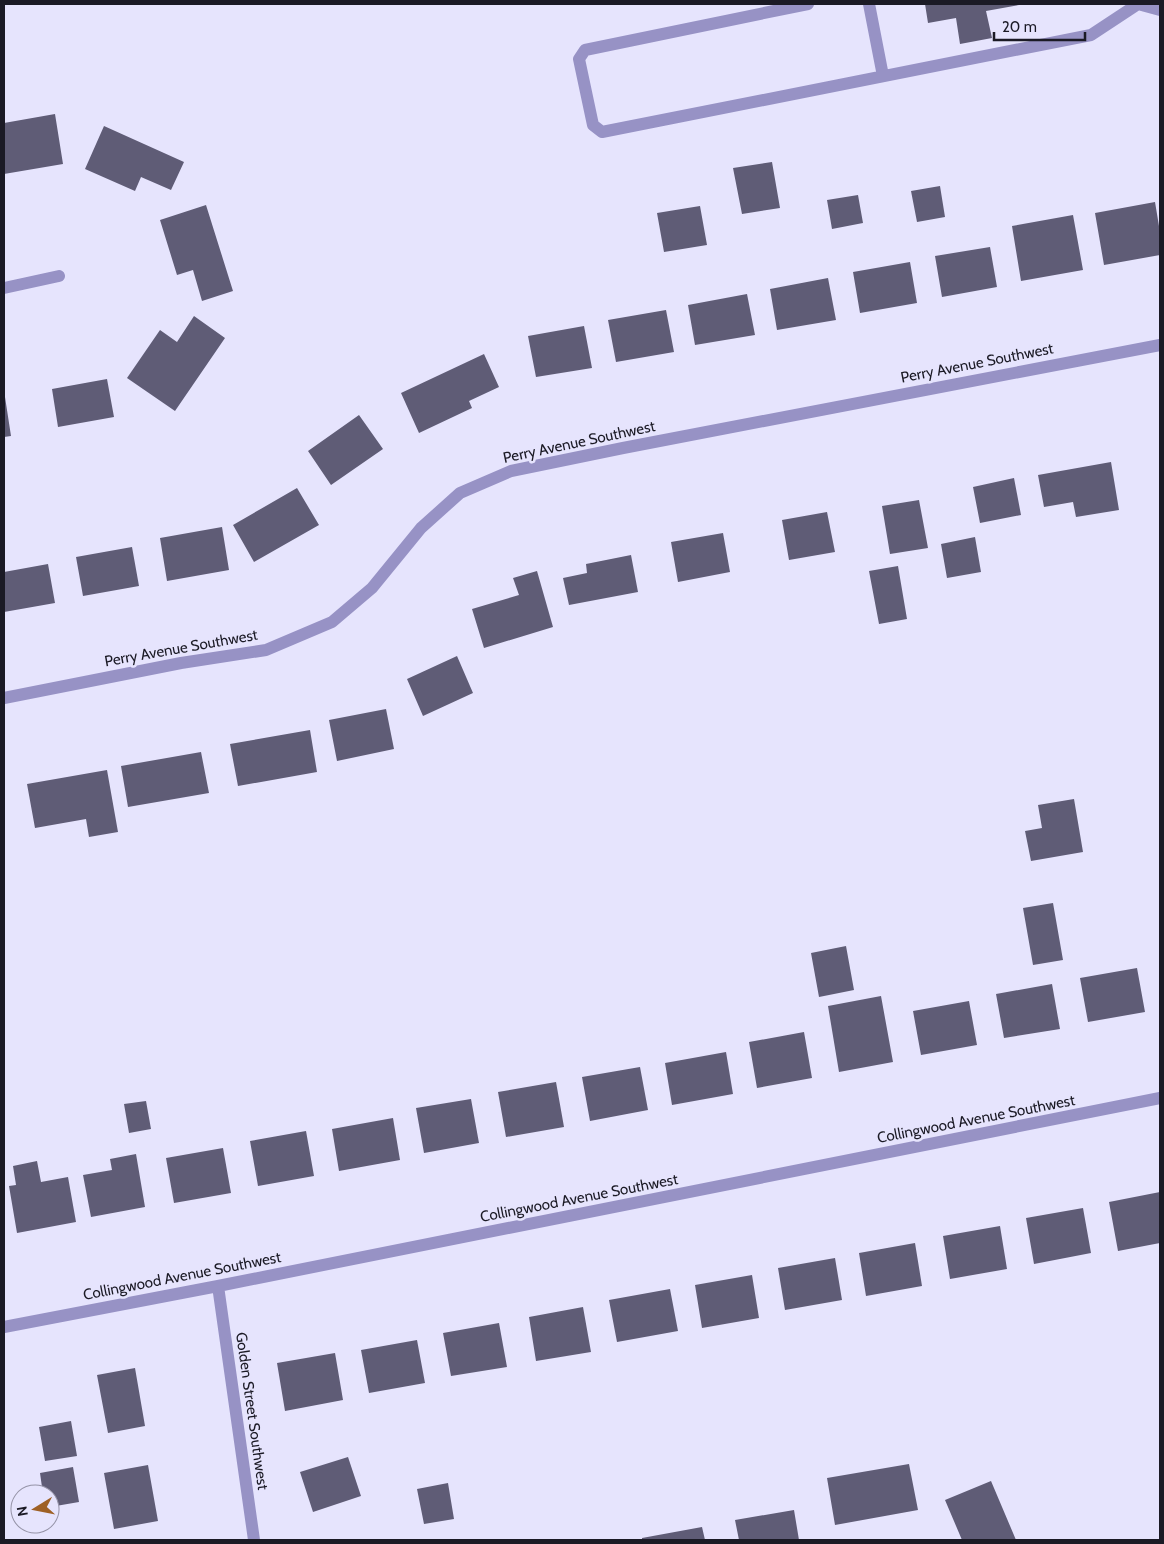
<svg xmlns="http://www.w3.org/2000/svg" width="1164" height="1544" viewBox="0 0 1164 1544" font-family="Cabin,sans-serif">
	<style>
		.building { fill: #5f5c76 }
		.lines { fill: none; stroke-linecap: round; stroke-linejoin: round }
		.service { stroke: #9792c5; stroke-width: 12 }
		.minor { stroke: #9792c5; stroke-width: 12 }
		.labels { text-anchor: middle; stroke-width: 5; stroke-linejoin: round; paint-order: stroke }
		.street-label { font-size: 15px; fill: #1b1a25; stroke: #e6e4fd }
	</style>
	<rect width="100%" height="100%" fill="#e6e4fd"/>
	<path class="building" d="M 925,4 L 1019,4 L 1019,5 L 986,11 L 992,38 L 960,44 L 956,18 L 928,23 Z
		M 55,114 L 63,164 L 4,174 L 4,123 Z
		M 104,126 L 184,162 L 171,190 L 141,177 L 135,191 L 85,169 Z
		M 772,162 L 780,208 L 742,214 L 733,168 Z
		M 940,186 L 945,217 L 917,222 L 911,191 Z
		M 858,195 L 863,223 L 832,229 L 827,200 Z
		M 1155,202 L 1160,232 L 1160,255 L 1104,265 L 1095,213 Z
		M 206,205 L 233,291 L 202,301 L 193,270 L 177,275 L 160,220 Z
		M 700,206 L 707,245 L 664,252 L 657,213 Z
		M 1073,215 L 1083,270 L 1021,281 L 1012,226 Z
		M 990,247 L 997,287 L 942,297 L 935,256 Z
		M 910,262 L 917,303 L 860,313 L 853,272 Z
		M 828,278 L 836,320 L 777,330 L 770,289 Z
		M 747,294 L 755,335 L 695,345 L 688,305 Z
		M 666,310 L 674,352 L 616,362 L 608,320 Z
		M 194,316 L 225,338 L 175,411 L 127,378 L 160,330 L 177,342 Z
		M 584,326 L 592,368 L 536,377 L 528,336 Z
		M 484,354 L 499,387 L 469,401 L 472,408 L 419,433 L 401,393 Z
		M 107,379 L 114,417 L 58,427 L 52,389 Z
		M 5,397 L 11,436 L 4,437 L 4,398 Z
		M 359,415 L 383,449 L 331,485 L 308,451 Z
		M 1111,462 L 1119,510 L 1076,517 L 1073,502 L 1044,507 L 1038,475 Z
		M 1014,478 L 1021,515 L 980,523 L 973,487 Z
		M 297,488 L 319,525 L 254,562 L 233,525 Z
		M 919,500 L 928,548 L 890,554 L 882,506 Z
		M 827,512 L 835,552 L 789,560 L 782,520 Z
		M 222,527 L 229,570 L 167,581 L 160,538 Z
		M 723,533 L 730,572 L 678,582 L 671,542 Z
		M 975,537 L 981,572 L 947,578 L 941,544 Z
		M 132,547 L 139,586 L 83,596 L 76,557 Z
		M 631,555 L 638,592 L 569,605 L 563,578 L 587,573 L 586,564 Z
		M 48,564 L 55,603 L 4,612 L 4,572 Z
		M 898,566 L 907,619 L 879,624 L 869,571 Z
		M 537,571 L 553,627 L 484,648 L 472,609 L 519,595 L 513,578 Z
		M 457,656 L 473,693 L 423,716 L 407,679 Z
		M 386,709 L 394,749 L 337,761 L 329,720 Z
		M 310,730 L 317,772 L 238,786 L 230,744 Z
		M 201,752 L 209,793 L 128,807 L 121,766 Z
		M 107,770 L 118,832 L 89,837 L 86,819 L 35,828 L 27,784 Z
		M 1074,799 L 1083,852 L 1031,861 L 1025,831 L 1042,828 L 1038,805 Z
		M 1053,903 L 1063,960 L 1033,965 L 1023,908 Z
		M 846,946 L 854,990 L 819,997 L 811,953 Z
		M 1137,968 L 1145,1012 L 1088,1022 L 1080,978 Z
		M 1052,984 L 1060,1029 L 1004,1038 L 996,994 Z
		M 881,996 L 893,1062 L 839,1072 L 828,1006 Z
		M 969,1001 L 977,1045 L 921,1055 L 913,1011 Z
		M 804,1032 L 812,1078 L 757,1088 L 749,1042 Z
		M 726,1052 L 733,1094 L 672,1105 L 665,1063 Z
		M 640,1067 L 648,1110 L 590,1121 L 582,1077 Z
		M 556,1082 L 564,1127 L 506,1137 L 498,1092 Z
		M 471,1099 L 479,1143 L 424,1153 L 416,1108 Z
		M 146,1101 L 151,1129 L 129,1133 L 124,1104 Z
		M 393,1118 L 400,1160 L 339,1171 L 332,1129 Z
		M 306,1131 L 314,1176 L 258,1186 L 250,1141 Z
		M 223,1148 L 231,1193 L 174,1203 L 166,1158 Z
		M 136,1154 L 145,1207 L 91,1217 L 83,1175 L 112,1170 L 110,1159 Z
		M 37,1161 L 41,1182 L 68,1177 L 76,1222 L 17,1233 L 9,1186 L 16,1185 L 13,1166 Z
		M 1160,1192 L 1160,1243 L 1118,1251 L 1109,1202 Z
		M 1083,1208 L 1091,1253 L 1034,1264 L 1026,1218 Z
		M 1000,1226 L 1007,1269 L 950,1279 L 943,1236 Z
		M 915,1243 L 922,1286 L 866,1296 L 859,1253 Z
		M 835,1258 L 842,1300 L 785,1310 L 778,1268 Z
		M 752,1275 L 759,1318 L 702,1328 L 695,1285 Z
		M 670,1289 L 678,1331 L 617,1342 L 609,1300 Z
		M 583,1307 L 591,1352 L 536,1361 L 529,1317 Z
		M 499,1323 L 507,1367 L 451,1376 L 443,1333 Z
		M 417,1340 L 425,1383 L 369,1393 L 361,1350 Z
		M 335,1353 L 343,1400 L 285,1411 L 277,1363 Z
		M 135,1368 L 145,1426 L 108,1433 L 97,1375 Z
		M 71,1421 L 77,1456 L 45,1461 L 39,1427 Z
		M 348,1457 L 361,1496 L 313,1512 L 300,1472 Z
		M 909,1464 L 918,1510 L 835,1525 L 827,1478 Z
		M 148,1465 L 158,1521 L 114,1529 L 104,1473 Z
		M 73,1467 L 79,1502 L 50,1507 L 50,1494 L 43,1494 L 40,1473 Z
		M 991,1481 L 1016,1540 L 962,1540 L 945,1500 Z
		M 448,1483 L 454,1519 L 424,1524 L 417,1489 Z
		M 794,1510 L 799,1540 L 739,1540 L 735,1520 Z
		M 702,1527 L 705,1540 L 642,1540 L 642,1538 Z"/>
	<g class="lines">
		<path class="service" d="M 808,4 L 585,50 L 579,59 L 593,125 L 602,132 L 1091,35 L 1138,4
			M 869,4 L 883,76
			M 1138,4 L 1160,10"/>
		<path class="minor" d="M 4,288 L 59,276
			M 4,698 L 181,663 L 266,650 L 332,622 L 372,588 L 421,528 L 460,493 L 511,471 L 623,448 L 1160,345
			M 218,1286 L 254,1540
			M 4,1327 L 218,1286 L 1160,1098"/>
	</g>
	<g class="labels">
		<g class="street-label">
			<text transform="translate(977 363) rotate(-11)" y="5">Perry Avenue Southwest</text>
			<text transform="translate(579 442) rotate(-12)" y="5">Perry Avenue Southwest</text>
			<text transform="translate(181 648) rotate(-10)" y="5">Perry Avenue Southwest</text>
			<text transform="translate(976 1119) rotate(-11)" y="5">Collingwood Avenue Southwest</text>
			<text transform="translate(579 1198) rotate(-11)" y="5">Collingwood Avenue Southwest</text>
			<text transform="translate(182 1276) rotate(-11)" y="5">Collingwood Avenue Southwest</text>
			<text transform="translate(252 1411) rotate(82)" y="5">Golden Street Southwest</text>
		</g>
	</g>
	<rect width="1164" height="1544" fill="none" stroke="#1b1a25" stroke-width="10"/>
	<g transform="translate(35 1509) rotate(260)"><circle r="24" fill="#e6e4fd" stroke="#9593a7"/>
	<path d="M0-4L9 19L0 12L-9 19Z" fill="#9e6025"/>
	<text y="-8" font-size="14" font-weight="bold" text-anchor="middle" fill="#1b1a25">N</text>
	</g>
	<path d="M994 32v8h91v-8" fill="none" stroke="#1b1a25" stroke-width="2.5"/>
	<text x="1002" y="32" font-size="15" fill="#1b1a25" stroke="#e6e4fd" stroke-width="4" paint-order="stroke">20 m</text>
</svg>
